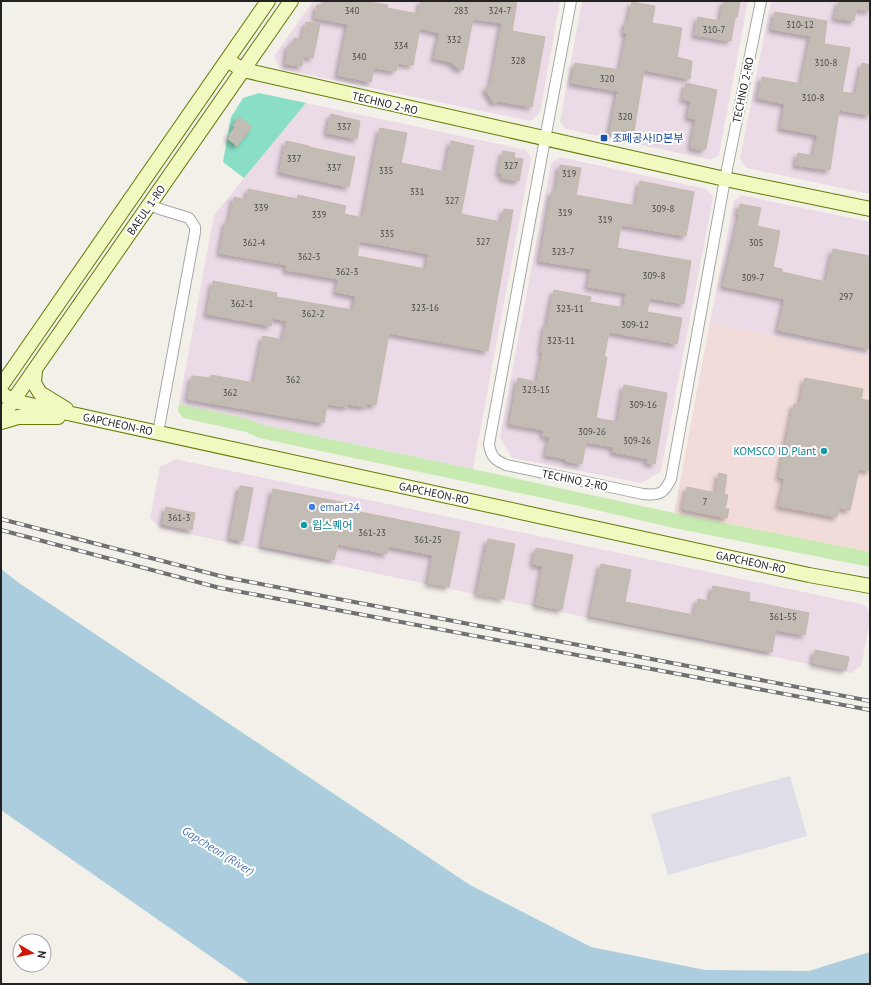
<svg xmlns="http://www.w3.org/2000/svg" width="871" height="985" viewBox="0 0 871 985" font-family="'PT Sans','Noto Sans KR',sans-serif">
	<style>
		.commercial { fill: #f1dcd9 }
		.industrial { fill: #ebdbe6 }
		.grass { fill: #c7eab1 }
		.pitch { fill: #89dec5 }
		.plaza { fill: #dedde8 }
		.water { fill: #abcdde }
		.building { fill: #c3bcb5; stroke: #c3b8ab; fill-rule: evenodd; filter: url(#shadow) }
		.lines { fill: none; stroke-linecap: round; stroke-linejoin: round }
		.street-casing { stroke: #a6a6a6; stroke-width: 12 }
		.secondary-casing { stroke: #637a07; stroke-width: 16 }
		.street { stroke: #fff; stroke-width: 10 }
		.secondary { stroke: #f1f9c0; stroke-width: 14 }
		.rail-casing { stroke: #707070; stroke-width: 4 }
		.rail { stroke: #fff; stroke-width: 2.5; stroke-dasharray: 8; stroke-linecap: butt }
		.transit-dot { fill: #1a4fb4; stroke: #fff; stroke-width: 1.5 }
		.culture-dot { fill: #0f9aa8; stroke: #fff; stroke-width: 1.5 }
		.shop-dot { fill: #3f7fe0; stroke: #fff; stroke-width: 1.5 }
		.labels { text-anchor: middle; stroke-width: 4; stroke-linejoin: round; paint-order: stroke }
		.number-label { font-size: 9px; fill: #4a4847 }
		.street-label { font-size: 11px; fill: #222; stroke: #fff }
		.transit-label { font-size: 11px; fill: #164399; stroke: #fff; text-anchor: start }
		.culture-label { font-size: 11px; fill: #0d838f; stroke: #fff; text-anchor: end }
		.shop-label { font-size: 11px; fill: #366cbe; stroke: #fff; text-anchor: start }
		.water-label { font-size: 12px; font-style: italic; fill: #4f77b1; stroke: #fff }
	</style>
	<defs>
		<filter id="shadow"><feDropShadow dx="-3.5" dy="3.5" stdDeviation="2" flood-color="#0004"/></filter>
	</defs>
	<rect width="100%" height="100%" fill="#f2f0e9"/>
	<path class="commercial" d="M 710,322 L 870,356 L 870,552 L 674,513 Z"/>
	<path class="industrial" d="M 313,1 L 560,1 L 540,113 L 531,121 L 280,69 L 274,56 Z
		M 582,1 L 748,1 L 719,155 L 711,160 L 566,129 L 560,122 Z
		M 771,1 L 870,1 L 870,194 L 746,168 L 740,159 Z
		M 306,103 L 526,150 L 531,158 L 473,469 L 263,425 L 249,419 L 179,404 L 214,215 Z
		M 560,157 L 706,189 L 713,197 L 661,471 L 642,483 L 512,458 L 500,437 L 551,163 Z
		M 741,195 L 870,222 L 870,356 L 710,322 L 734,201 Z
		M 175,459 L 865,605 L 870,613 L 870,622 L 861,666 L 851,673 L 160,528 L 150,518 L 160,467 Z"/>
	<path class="grass" d="M 179,404 L 249,419 L 263,425 L 473,469 L 674,513 L 870,552 L 870,567 L 674,528 L 557,501 L 259,438 L 246,432 L 183,418 L 178,411 Z"/>
	<path class="pitch" d="M 259,93 L 306,103 L 244,178 L 223,162 L 231,117 L 243,98 Z"/>
	<path class="plaza" d="M 790,776 L 807,836 L 668,875 L 651,814 Z"/>
	<path class="water" d="M 1,569 L 19,583 L 470,885 L 591,947 L 705,970 L 809,971 L 870,952 L 870,984 L 250,984 L 1,810 Z"/>
	<path class="building" d="M 323,1 L 361,1 L 388,5 L 387,8 L 418,14 L 421,1 L 517,1 L 512,31 L 545,37 L 532,107 L 499,101 L 494,103 L 485,89 L 491,84 L 502,23 L 473,19 L 463,70 L 457,68 L 451,62 L 434,58 L 440,33 L 420,28 L 413,65 L 397,63 L 396,71 L 374,68 L 371,82 L 338,75 L 348,24 L 315,18 L 317,5 L 322,6 Z
		M 724,1 L 740,1 L 737,17 L 735,17 L 731,41 L 695,35 L 698,17 L 720,21 Z
		M 839,1 L 870,1 L 870,11 L 856,9 L 854,21 L 835,18 Z
		M 632,2 L 655,6 L 652,23 L 682,28 L 677,57 L 692,61 L 690,79 L 644,70 L 633,137 L 610,132 L 618,91 L 572,83 L 575,63 L 620,70 L 627,34 L 624,33 L 626,22 L 628,22 Z
		M 775,12 L 827,21 L 824,44 L 850,48 L 842,92 L 856,94 L 862,63 L 870,65 L 870,115 L 839,110 L 830,170 L 796,165 L 798,153 L 813,156 L 818,135 L 781,128 L 785,104 L 758,98 L 762,77 L 801,84 L 811,36 L 772,29 Z
		M 306,22 L 320,24 L 313,58 L 304,56 L 302,66 L 286,64 L 288,45 L 293,46 L 294,38 L 302,39 Z
		M 686,83 L 717,90 L 706,148 L 703,150 L 692,148 L 693,146 L 691,146 L 696,119 L 688,117 L 691,101 L 683,99 Z
		M 331,114 L 360,121 L 357,139 L 327,133 Z
		M 239,117 L 252,127 L 237,146 L 228,139 L 230,136 L 229,135 L 235,127 L 233,126 Z
		M 380,128 L 407,133 L 401,163 L 445,172 L 451,141 L 474,146 L 461,214 L 501,222 L 504,209 L 513,210 L 488,351 L 389,333 L 376,405 L 366,404 L 366,407 L 348,404 L 347,407 L 327,404 L 324,423 L 188,399 L 192,376 L 211,378 L 211,375 L 254,383 L 263,336 L 283,340 L 287,321 L 272,318 L 271,326 L 207,314 L 213,281 L 277,293 L 276,297 L 353,310 L 356,296 L 336,292 L 339,279 L 286,270 L 287,265 L 220,253 L 226,221 L 229,222 L 234,197 L 247,200 L 248,189 L 297,199 L 298,195 L 346,206 L 344,214 L 363,218 ZM 360,241 L 429,254 L 426,269 L 357,256 Z
		M 286,141 L 309,146 L 309,147 L 355,157 L 349,187 L 280,172 Z
		M 503,151 L 515,153 L 514,158 L 523,159 L 519,181 L 502,178 L 503,174 L 499,173 Z
		M 560,165 L 581,168 L 576,195 L 636,206 L 640,181 L 694,192 L 686,236 L 621,225 L 617,248 L 691,261 L 684,304 L 650,298 L 647,312 L 682,318 L 677,344 L 609,332 L 604,357 L 607,357 L 596,418 L 618,422 L 624,385 L 667,393 L 655,464 L 647,463 L 648,459 L 613,452 L 614,447 L 586,442 L 582,464 L 566,461 L 567,459 L 546,455 L 550,437 L 543,436 L 544,430 L 510,424 L 518,378 L 537,382 L 543,352 L 541,352 L 545,325 L 547,325 L 554,290 L 591,297 L 590,302 L 624,308 L 626,293 L 588,287 L 591,269 L 540,261 L 552,191 L 556,192 Z
		M 740,204 L 761,208 L 757,226 L 780,231 L 773,267 L 782,269 L 782,272 L 826,282 L 833,249 L 870,256 L 870,349 L 778,330 L 785,299 L 723,286 L 740,214 L 738,214 Z
		M 805,378 L 863,389 L 861,399 L 870,401 L 870,471 L 859,469 L 850,510 L 839,508 L 837,517 L 779,506 L 785,478 L 779,477 L 794,404 L 800,405 Z
		M 719,473 L 727,475 L 724,494 L 728,495 L 725,509 L 729,509 L 727,518 L 683,509 L 687,487 L 716,493 Z
		M 240,486 L 253,488 L 243,541 L 230,538 Z
		M 273,489 L 346,503 L 345,509 L 460,532 L 449,587 L 428,583 L 433,555 L 388,546 L 387,554 L 338,544 L 334,560 L 262,546 Z
		M 166,507 L 195,513 L 192,530 L 163,524 Z
		M 488,539 L 515,544 L 504,599 L 477,594 Z
		M 536,548 L 573,555 L 562,610 L 536,605 L 543,566 L 533,564 Z
		M 601,564 L 631,570 L 625,602 L 694,615 L 698,599 L 710,601 L 713,586 L 750,593 L 749,601 L 809,613 L 805,635 L 776,630 L 772,652 L 590,616 Z
		M 815,650 L 849,657 L 846,670 L 813,663 Z"/>
	<g class="lines">
		<g class="street-casing">
			<path id="street" d="M 571,1 L 545,139 L 489,444 C 491,457 495,460 506,465 L 643,494 C 660,496 664,493 671,479 L 725,179 L 761,1
				M 149,205 L 163,210 L 189,218 L 195,227 L 195,232 L 158,433"/>
		</g>
		<g class="secondary-casing">
			<path id="secondary" d="M 227,60 L 243,70 L 725,179 L 870,209
				M 35,370 L 34,383 L 40,393 L 66,409
				M 1,386 L 268,1
				M 1,393 L 13,401 L 72,414 L 809,575 L 870,586
				M 1,418 L 291,1
				M 1,422 L 18,417 L 58,417"/>
		</g>
		<use href="#street" class="street"/>
		<use href="#secondary" class="secondary"/>
		<g class="rail-casing">
			<path id="rail" d="M 1,519 L 224,577 L 870,701
				M 1,530 L 220,588 L 870,710"/>
		</g>
		<use href="#rail" class="rail"/>
	</g>
	<rect class="transit-dot" x="600" y="134" width="8" height="8" rx="2"/>
	<g class="culture-dot">
		<circle cx="824" cy="451" r="4"/>
		<circle cx="304" cy="525" r="4"/>
	</g>
	<circle class="shop-dot" cx="312" cy="507" r="4"/>
	<g class="labels">
		<g class="number-label">
			<text x="352" y="14">340</text>
			<text x="461" y="14">283</text>
			<text x="500" y="14">324-7</text>
			<text x="800" y="28">310-12</text>
			<text x="714" y="33">310-7</text>
			<text x="454" y="43">332</text>
			<text x="401" y="49">334</text>
			<text x="359" y="60">340</text>
			<text x="518" y="64">328</text>
			<text x="826" y="66">310-8</text>
			<text x="607" y="82">320</text>
			<text x="813" y="101">310-8</text>
			<text x="625" y="120">320</text>
			<text x="344" y="130">337</text>
			<text x="294" y="162">337</text>
			<text x="511" y="169">327</text>
			<text x="334" y="171">337</text>
			<text x="386" y="174">335</text>
			<text x="569" y="177">319</text>
			<text x="417" y="195">331</text>
			<text x="452" y="204">327</text>
			<text x="261" y="211">339</text>
			<text x="663" y="212">309-8</text>
			<text x="565" y="216">319</text>
			<text x="319" y="218">339</text>
			<text x="605" y="223">319</text>
			<text x="387" y="237">335</text>
			<text x="483" y="245">327</text>
			<text x="254" y="246">362-4</text>
			<text x="756" y="246">305</text>
			<text x="563" y="255">323-7</text>
			<text x="309" y="260">362-3</text>
			<text x="347" y="275">362-3</text>
			<text x="654" y="279">309-8</text>
			<text x="753" y="281">309-7</text>
			<text x="846" y="300">297</text>
			<text x="242" y="307">362-1</text>
			<text x="425" y="311">323-16</text>
			<text x="570" y="312">323-11</text>
			<text x="313" y="317">362-2</text>
			<text x="635" y="328">309-12</text>
			<text x="561" y="344">323-11</text>
			<text x="293" y="383">362</text>
			<text x="536" y="393">323-15</text>
			<text x="230" y="396">362</text>
			<text x="643" y="408">309-16</text>
			<text x="592" y="435">309-26</text>
			<text x="637" y="444">309-26</text>
			<text x="705" y="505">7</text>
			<text x="179" y="521">361-3</text>
			<text x="372" y="536">361-23</text>
			<text x="428" y="543">361-25</text>
			<text x="783" y="620">361-55</text>
		</g>
		<g class="street-label">
			<text transform="translate(743 90) rotate(-78)" y="4">TECHNO 2-RO</text>
			<text transform="translate(385 103) rotate(13)" y="4">TECHNO 2-RO</text>
			<text transform="translate(146 210) rotate(-55)" y="4">BAEUL 1-RO</text>
			<text transform="translate(118 424) rotate(12)" y="4">GAPCHEON-RO</text>
			<text transform="translate(575 480) rotate(12)" y="4">TECHNO 2-RO</text>
			<text transform="translate(434 493) rotate(12)" y="4">GAPCHEON-RO</text>
			<text transform="translate(751 562) rotate(12)" y="4">GAPCHEON-RO</text>
		</g>
		<g class="transit-label">
			<text x="612" y="142">조폐공사ID본부</text>
		</g>
		<g class="culture-label">
			<text x="816" y="455">KOMSCO ID Plant</text>
			<text x="312" y="529" text-anchor="start">윕스퀘어</text>
		</g>
		<g class="shop-label">
			<text x="320" y="511">emart24</text>
		</g>
		<g class="water-label">
			<text transform="translate(218 851) rotate(32)" y="4">Gapcheon (River)</text>
		</g>
	</g>
	<rect width="871" height="985" fill="none" stroke="#222222" stroke-width="4"/>
	<g transform="translate(32 953) rotate(99)"><circle r="19" fill="#ffffff" stroke="#a7a7a7"/>
	<path d="M0-3L7 15L0 10L-7 15Z" fill="#cf1704"/>
	<text y="-6" font-size="11" font-weight="bold" text-anchor="middle" fill="#222222">N</text>
	</g>
</svg>
